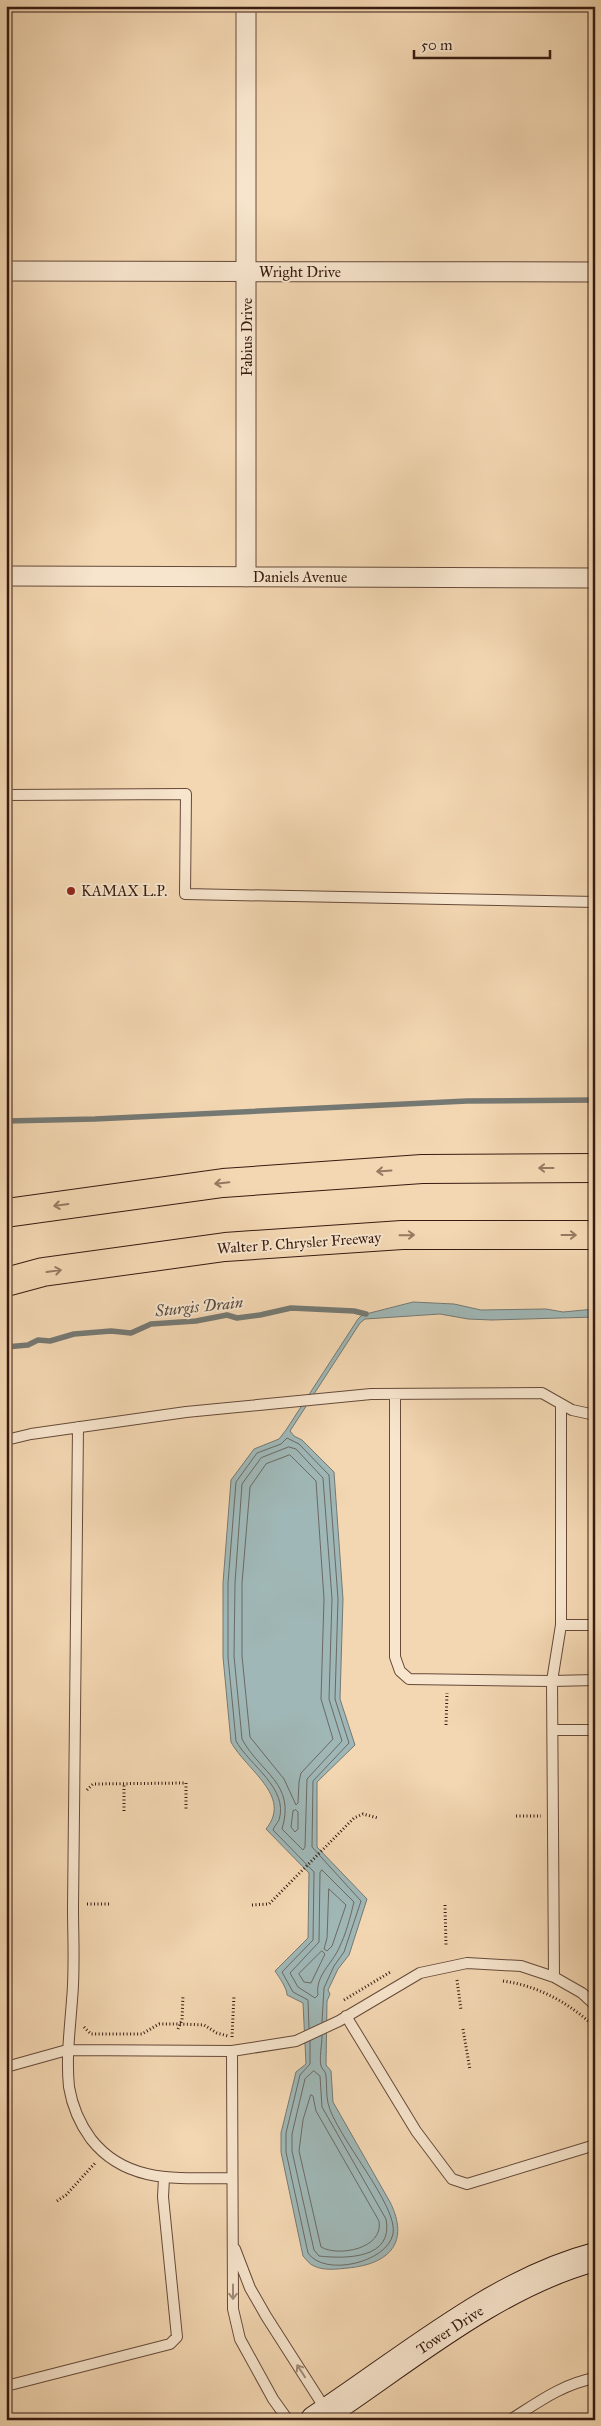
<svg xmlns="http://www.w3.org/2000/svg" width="601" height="2426" viewBox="0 0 601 2426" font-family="'IM FELL Great Primer',serif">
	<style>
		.water { fill: #9fb7b6; stroke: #757974 }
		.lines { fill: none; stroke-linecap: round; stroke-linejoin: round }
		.shore { stroke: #6b6964; stroke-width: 1 }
		.stream { stroke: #757974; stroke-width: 5.5 }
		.lane-casing { stroke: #664a39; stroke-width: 12 }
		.street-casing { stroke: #664a39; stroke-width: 21 }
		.secondary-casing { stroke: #371b11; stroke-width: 30 }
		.highway-casing { stroke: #371b11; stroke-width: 30 }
		.path { stroke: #371b11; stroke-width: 3; stroke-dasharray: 1 2.5; stroke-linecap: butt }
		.lane { stroke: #f7e5cd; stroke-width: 10 }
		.street { stroke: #f7e5cd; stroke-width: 19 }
		.secondary { stroke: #f7e5cd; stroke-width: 28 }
		.highway { stroke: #f3d7b2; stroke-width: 28 }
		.oneway { stroke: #957962 }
		.oneway2 { stroke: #a18a78 }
		.poi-dot { fill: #8f2418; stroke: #f7e5cd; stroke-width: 2 }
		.labels { text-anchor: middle; stroke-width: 4; stroke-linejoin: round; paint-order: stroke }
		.street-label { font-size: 15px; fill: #371b11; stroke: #f7e5cd }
		.poi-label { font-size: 15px; fill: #371b11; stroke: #f7e5cd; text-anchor: start }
		.water-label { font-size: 16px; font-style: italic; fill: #564a43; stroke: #f7e5cd }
	</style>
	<rect width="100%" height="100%" fill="#f3d7b2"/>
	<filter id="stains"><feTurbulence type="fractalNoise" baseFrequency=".004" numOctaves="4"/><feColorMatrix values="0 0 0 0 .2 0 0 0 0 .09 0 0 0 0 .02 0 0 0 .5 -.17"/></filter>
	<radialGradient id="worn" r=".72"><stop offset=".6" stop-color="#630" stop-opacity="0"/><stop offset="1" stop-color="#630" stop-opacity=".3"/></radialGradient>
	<path class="water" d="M 413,1302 L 454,1304 L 481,1310 L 546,1309 L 563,1312 L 595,1309 L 595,1317 L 492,1320 L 468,1319 L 440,1314 L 365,1319 L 360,1323 L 290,1431 L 294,1436 L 302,1440 L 334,1472 L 343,1599 L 340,1699 L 355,1745 L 317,1782 L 317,1847 L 367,1899 L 349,1955 L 338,1969 L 328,1990 L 330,1994 L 327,2001 L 326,2065 L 331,2071 L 333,2102 L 390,2202 C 410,2242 390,2264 348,2268 C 338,2269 324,2271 314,2266 C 309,2264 307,2260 303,2256 L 281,2152 L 281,2133 L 296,2072 L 306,2064 L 303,2003 L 287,1995 C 287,1988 279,1977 275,1971 L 308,1938 L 309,1873 L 266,1829 C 293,1796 246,1770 231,1742 L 223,1657 L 223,1583 L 231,1480 L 254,1449 L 279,1439 L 286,1430 L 358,1319 L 362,1315 Z"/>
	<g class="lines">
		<path class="shore" d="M 289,1447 L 296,1449 L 323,1478 L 332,1599 L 329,1699 L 342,1741 L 307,1779 L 305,1847 L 303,1850 L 282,1829 C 296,1783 260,1773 242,1739 L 234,1656 L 235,1583 L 242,1484 L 261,1458 Z
			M 290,1455 L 316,1481 L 324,1599 L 321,1699 L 333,1739 L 301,1773 L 299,1782 L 298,1803 L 296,1805 L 284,1779 L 250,1737 L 242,1656 L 242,1583 L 250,1487 L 266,1464 Z
			M 296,1810 L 298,1812 L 298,1829 L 295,1832 L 291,1827 L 293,1811 Z
			M 322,1870 L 354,1902 C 350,1918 346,1934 339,1948 C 332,1964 315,1976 318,1995 L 315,1998 L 298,1987 L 290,1973 L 319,1942 L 320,1873 Z
			M 329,1889 L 346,1905 L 332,1946 L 327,1951 L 324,1949 L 327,1938 Z
			M 322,1951 L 325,1954 L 311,1983 L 304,1982 L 299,1974 Z
			M 309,2028 L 308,2000 L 293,1992 L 282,1972 L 313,1940 L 314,1872 L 273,1830 C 274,1826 277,1824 279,1820 C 289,1788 249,1765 236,1741 L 228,1657 L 228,1583 L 236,1482 L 257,1453 L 281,1444 L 287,1438 L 299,1444 L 329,1475 L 338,1599 L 335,1699 L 349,1743 L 313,1781 L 312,1847 L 361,1901 L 344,1952 L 334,1966 L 324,1988 L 322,2022
			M 310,2041 L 310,2064 L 300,2075 L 286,2133 L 286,2152 L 308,2253 C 324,2277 387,2263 393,2234 C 399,2206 335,2135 328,2103 C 326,2094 327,2085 326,2076 C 326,2071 323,2071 321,2066 C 319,2058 322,2045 322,2036
			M 314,2071 L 320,2076 L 322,2107 L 386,2219 C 394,2259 346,2259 319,2256 L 314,2250 L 292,2151 L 292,2134 L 305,2079 Z
			M 311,2095 L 313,2096 L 316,2111 L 379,2221 C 384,2249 338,2257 321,2247 L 299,2151 L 303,2120 Z"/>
		<path class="stream" d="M 6,1121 L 95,1119 L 467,1101 L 595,1100
			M 6,1347 L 28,1345 L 38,1340 L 50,1341 L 74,1334 L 111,1331 L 131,1333 L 151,1324 L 196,1321 L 227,1315 L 237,1318 L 260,1315 L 291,1308 L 354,1311 L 366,1314"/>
		<g class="lane-casing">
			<path id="lane" d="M 6,795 L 186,794 L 185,894 L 595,902
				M 395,1394 L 395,1657 L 400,1671 L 409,1679 L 552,1681 L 561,1625
				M 561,1404 L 561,1625 L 595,1625
				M 78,1427 C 76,1588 74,1748 73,1908 C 73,1938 75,1969 72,2000 C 70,2029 66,2057 69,2087 C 72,2105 80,2124 91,2139 C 127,2185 181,2178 232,2178
				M 6,1440 L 31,1434 L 186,1412 L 371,1394 L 542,1393 L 572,1410 L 595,1415
				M 553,1730 L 595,1730
				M 554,1977 L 552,1681 L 595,1680
				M 346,2016 L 416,2131 L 452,2179 L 467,2184 L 595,2145
				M 232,2051 L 233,2309 L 240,2339 L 273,2399 L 288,2420
				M 6,2067 L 67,2050 L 232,2051 L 296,2041 L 339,2021 L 420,1973 L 467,1963 L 521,1966 L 554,1977 L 582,1993 L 595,2005
				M 235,2249 L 250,2288 L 266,2316 L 326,2410
				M 6,2386 L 170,2344 L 177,2337 L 163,2197 L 164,2178
				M 510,2420 C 537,2403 562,2384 595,2378"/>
		</g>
		<g class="street-casing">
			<path id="street" d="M 246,6 L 246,577
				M 6,271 L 595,272
				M 6,576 L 595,578"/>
		</g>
		<g class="secondary-casing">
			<path id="secondary" d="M 315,2420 C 401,2364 495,2283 595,2257"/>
		</g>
		<g class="highway-casing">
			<path id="highway" d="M 6,1213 L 223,1183 L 422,1169 L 595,1168
				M 6,1282 L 43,1272 L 225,1247 L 402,1235 L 595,1235"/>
		</g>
		<path class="path" d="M 446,1725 L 447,1693
			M 87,1790 L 93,1784 L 186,1783 L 186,1811
			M 124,1811 L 124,1784
			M 516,1816 L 541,1816
			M 87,1904 L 110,1904
			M 252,1905 L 269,1904 L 354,1818 L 363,1814 L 378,1818
			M 445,1905 L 446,1945
			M 457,1980 L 461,2010
			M 503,1981 C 539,1986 569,2003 595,2027
			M 344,2000 L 392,1971
			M 84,2027 L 91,2034 L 142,2034 L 159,2024 L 180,2024 L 204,2025 L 217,2033 L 228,2036
			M 178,2029 L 182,2020 L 183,1995
			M 463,2029 L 470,2070
			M 232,2037 L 234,1995
			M 57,2201 L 66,2195 L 96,2162"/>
		<use href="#lane" class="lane"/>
		<use href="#street" class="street"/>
		<use href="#secondary" class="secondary"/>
		<use href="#highway" class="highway"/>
	</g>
	<defs><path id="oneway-shaft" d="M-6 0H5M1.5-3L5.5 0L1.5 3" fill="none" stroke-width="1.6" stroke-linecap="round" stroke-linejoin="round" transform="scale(1.25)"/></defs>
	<g class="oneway">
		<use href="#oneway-shaft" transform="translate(546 1168) rotate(180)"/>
		<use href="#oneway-shaft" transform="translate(384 1171) rotate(176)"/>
		<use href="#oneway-shaft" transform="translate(222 1183) rotate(174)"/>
		<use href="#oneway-shaft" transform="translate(61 1205) rotate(172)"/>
		<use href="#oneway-shaft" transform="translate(407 1235) rotate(-1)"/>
		<use href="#oneway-shaft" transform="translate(569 1235)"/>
		<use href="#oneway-shaft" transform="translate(54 1271) rotate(-8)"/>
	</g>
	<g class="oneway2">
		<use href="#oneway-shaft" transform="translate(233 2292) rotate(90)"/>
		<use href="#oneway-shaft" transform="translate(301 2371) rotate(-123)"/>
	</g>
	<circle class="poi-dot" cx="71" cy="891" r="5"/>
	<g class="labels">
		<g class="street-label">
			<text x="300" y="277">Wright Drive</text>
			<text transform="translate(247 337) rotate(-90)" y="5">Fabius Drive</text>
			<text x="300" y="582">Daniels Avenue</text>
			<text transform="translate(299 1243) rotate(-4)" y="5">Walter P. Chrysler Freeway</text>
			<text transform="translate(450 2330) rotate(-33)" y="5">Tower Drive</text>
		</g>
		<g class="poi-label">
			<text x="81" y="896">KAMAX L.P.</text>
		</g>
		<g class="water-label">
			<text transform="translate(199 1306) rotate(-6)" y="6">Sturgis Drain</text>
		</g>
	</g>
	<rect width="601" height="2426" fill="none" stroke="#f3d7b2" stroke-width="25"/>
	<rect x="8" y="8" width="586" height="2411" fill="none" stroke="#371b11" stroke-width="2.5"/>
	<rect x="12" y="12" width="576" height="2401" fill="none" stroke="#371b11"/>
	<path d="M414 50v8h136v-8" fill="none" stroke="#371b11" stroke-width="2.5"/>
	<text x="421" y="50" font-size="15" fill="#371b11" stroke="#f7e5cd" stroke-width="4" paint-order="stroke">50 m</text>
	<rect width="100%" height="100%" filter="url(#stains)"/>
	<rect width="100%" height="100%" fill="url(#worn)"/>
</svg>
